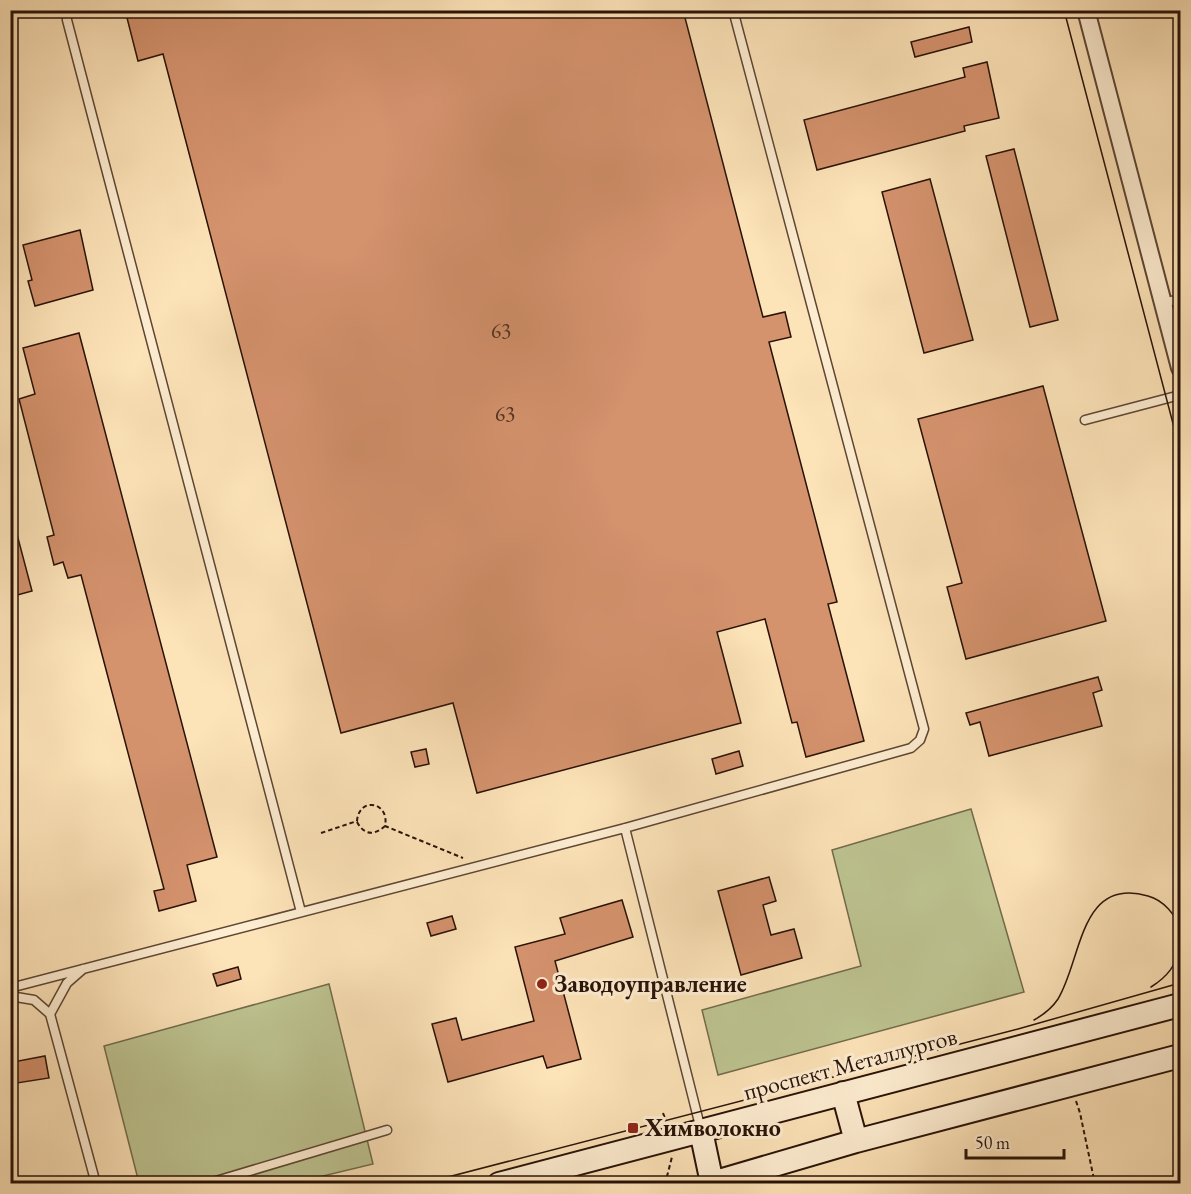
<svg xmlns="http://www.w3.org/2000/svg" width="1191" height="1194" viewBox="0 0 1191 1194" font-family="'EB Garamond',serif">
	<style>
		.green { fill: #bdc491; stroke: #726b4c; stroke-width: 1.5 }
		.building { fill: #d4926d; stroke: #281208; stroke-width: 1.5 }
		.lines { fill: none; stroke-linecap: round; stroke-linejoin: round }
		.lane-casing { stroke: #5d4634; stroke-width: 11 }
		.street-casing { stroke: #5d4634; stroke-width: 20 }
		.secondary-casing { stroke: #281208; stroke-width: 26 }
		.path { stroke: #281208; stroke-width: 2; stroke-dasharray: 4.5 3; stroke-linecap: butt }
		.lane { stroke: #feedd1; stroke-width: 8 }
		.street { stroke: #feedd1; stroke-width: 16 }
		.secondary { stroke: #feedd1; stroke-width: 22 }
		.tram { stroke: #281208; stroke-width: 1.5 }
		.poi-dot { fill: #8f2418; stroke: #feedd1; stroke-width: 2 }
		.labels { text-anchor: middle; stroke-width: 6; stroke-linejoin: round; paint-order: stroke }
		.number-label { font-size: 21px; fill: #533221 }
		.poi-label { font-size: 24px; font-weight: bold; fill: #281208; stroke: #feedd1; text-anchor: start }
		.street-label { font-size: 24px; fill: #281208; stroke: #feedd1 }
	</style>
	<rect width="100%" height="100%" fill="#fde3b8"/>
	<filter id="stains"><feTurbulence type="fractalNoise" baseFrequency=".00333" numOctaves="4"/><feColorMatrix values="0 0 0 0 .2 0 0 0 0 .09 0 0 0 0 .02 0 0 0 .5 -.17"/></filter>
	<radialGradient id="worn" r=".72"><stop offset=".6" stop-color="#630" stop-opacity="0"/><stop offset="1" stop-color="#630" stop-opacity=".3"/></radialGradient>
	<path class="green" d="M 971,809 L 1024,992 L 718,1075 L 702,1010 L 861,966 L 832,850 Z
		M 329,984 L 373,1164 L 294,1183 L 139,1183 L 104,1046 Z"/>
	<path class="building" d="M 125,10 L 683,10 L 763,317 L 785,312 L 791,337 L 769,342 L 837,602 L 828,604 L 864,741 L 806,757 L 797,722 L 792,723 L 765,619 L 717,632 L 741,723 L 477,793 L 453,703 L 341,733 L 163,54 L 138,61 Z
		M 969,27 L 972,42 L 915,57 L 911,42 Z
		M 987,62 L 999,118 L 964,126 L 965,131 L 817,170 L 804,120 L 965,77 L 963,68 Z
		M 1014,149 L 1058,320 L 1030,327 L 986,156 Z
		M 930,179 L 973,340 L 924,353 L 882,192 Z
		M 80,230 L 93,290 L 35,306 L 28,281 L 32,280 L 23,245 Z
		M 79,333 L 217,857 L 187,865 L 196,901 L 159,911 L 154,891 L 164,889 L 81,575 L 68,578 L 63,562 L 54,565 L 47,537 L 54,535 L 19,399 L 35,394 L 23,348 Z
		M 1043,386 L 1106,621 L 966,659 L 947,587 L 962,583 L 918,419 Z
		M 10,523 L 14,523 L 32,591 L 10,597 Z
		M 1098,677 L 1102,690 L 1093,693 L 1102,726 L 989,756 L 980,722 L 970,725 L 966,713 Z
		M 426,749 L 429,764 L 415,767 L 411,752 Z
		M 739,751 L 743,766 L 716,774 L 712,759 Z
		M 769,877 L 776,901 L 763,905 L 771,935 L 794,929 L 802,958 L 741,975 L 718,891 Z
		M 622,900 L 633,937 L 555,961 L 581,1059 L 547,1068 L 543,1056 L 448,1082 L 432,1024 L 456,1018 L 462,1040 L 534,1021 L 515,947 L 565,934 L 560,918 Z
		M 452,916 L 456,929 L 431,936 L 427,923 Z
		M 238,967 L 241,979 L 217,986 L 213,974 Z
		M 45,1056 L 49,1078 L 17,1083 L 13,1062 Z"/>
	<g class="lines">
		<g class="lane-casing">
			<path id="lane" d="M 67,10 L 67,20 L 301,912
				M 1163,303 L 1180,299
				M 1085,420 L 1180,395
				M 625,828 L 701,1130
				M 10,988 L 625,828 L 911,748 L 920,740 L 924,729 L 733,10
				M 10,996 L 34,1000 L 50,1014 L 96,1184
				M 50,1014 L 67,983 L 83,969
				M 206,1184 L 387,1130"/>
		</g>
		<g class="street-casing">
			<path id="street" d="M 1086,10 L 1180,368"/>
		</g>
		<g class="secondary-casing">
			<path id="secondary" d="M 843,1093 L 856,1141
				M 701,1131 L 712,1183
				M 499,1184 L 1180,1005
				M 709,1184 L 856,1141 L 1180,1056"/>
		</g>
		<path class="path" d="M 357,822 C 364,835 374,836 385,826
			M 321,833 L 357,821 C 359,796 390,802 385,826 L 463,858
			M 1076,1101 L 1080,1113 L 1095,1184
			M 663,1113 L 666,1121
			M 665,1184 L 672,1157"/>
		<use href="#lane" class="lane"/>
		<use href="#street" class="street"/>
		<use href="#secondary" class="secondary"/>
		<path class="tram" d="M 1064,10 L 1180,450
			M 1151,987 C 1167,977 1177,965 1180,946
			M 1034,1020 C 1043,1015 1052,1008 1058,999 C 1082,960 1079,876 1148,896 C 1163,900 1177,915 1180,931
			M 421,1184 L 1018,1029 L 1180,983"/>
	</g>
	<g class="poi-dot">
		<circle cx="542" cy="984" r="6"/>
		<rect x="627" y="1122" width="12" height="12" rx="3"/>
	</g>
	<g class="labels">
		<g class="number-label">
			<text x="501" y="338">63</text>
			<text x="505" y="421">63</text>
		</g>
		<g class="poi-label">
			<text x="554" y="992">Заводоуправление</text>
			<text x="645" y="1136">Химволокно</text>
		</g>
		<g class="street-label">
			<text transform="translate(850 1064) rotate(-15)" y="8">проспект Металлургов</text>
		</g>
	</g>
	<rect width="1191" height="1194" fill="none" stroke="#fde3b8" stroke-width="36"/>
	<rect x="12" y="12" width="1167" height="1170" fill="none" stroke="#281208" stroke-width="3"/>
	<rect x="18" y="18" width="1155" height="1158" fill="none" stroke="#281208" stroke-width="1.5"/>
	<path d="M966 1149v9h98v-9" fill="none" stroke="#281208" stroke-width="3"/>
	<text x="975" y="1149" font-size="18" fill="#281208" stroke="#feedd1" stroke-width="4.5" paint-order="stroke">50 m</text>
	<rect width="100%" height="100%" filter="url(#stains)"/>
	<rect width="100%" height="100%" fill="url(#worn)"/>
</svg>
